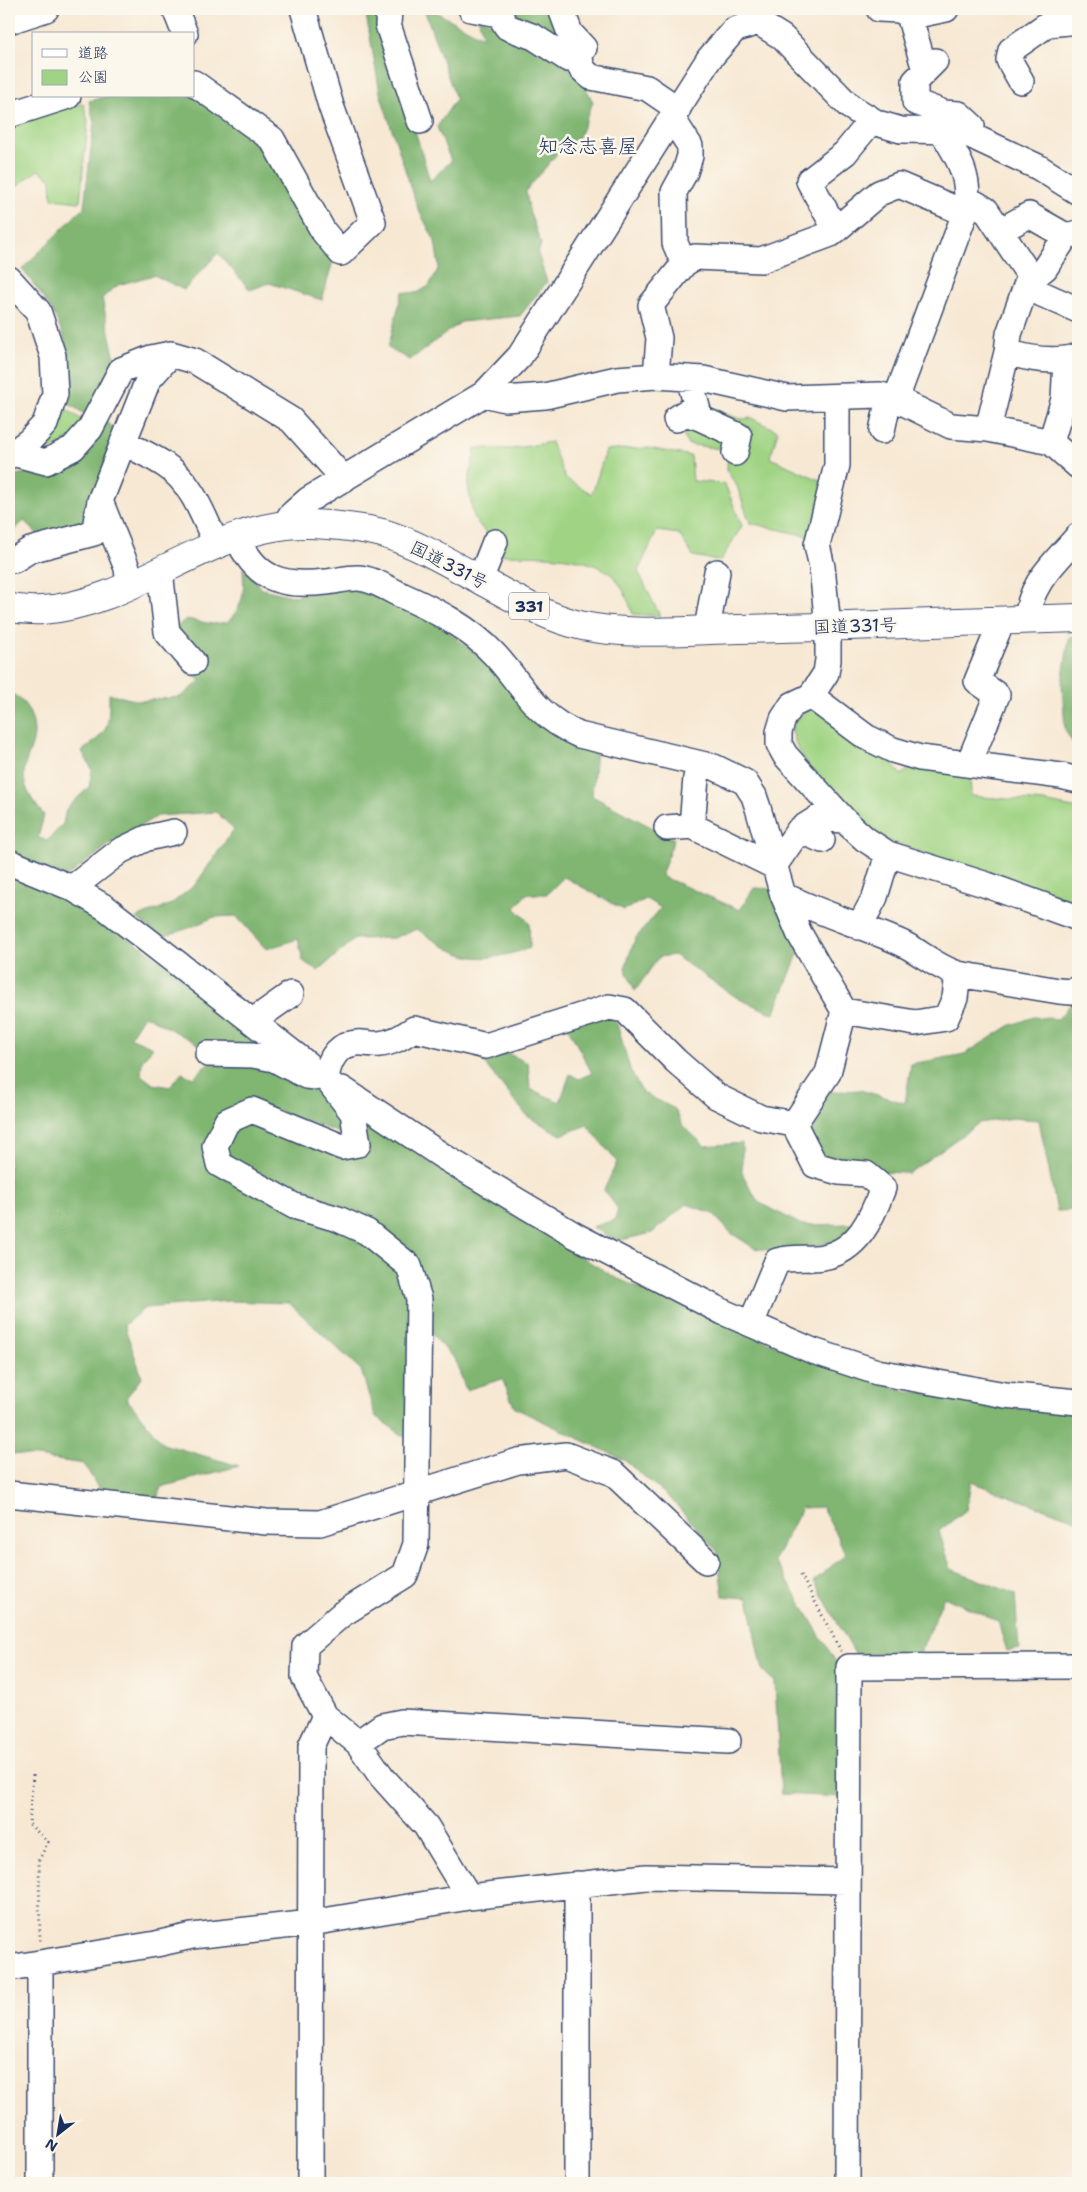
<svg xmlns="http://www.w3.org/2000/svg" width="1087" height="2192" viewBox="0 0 1087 2192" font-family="'Shantell Sans','Klee One',sans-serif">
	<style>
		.green { fill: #a0d484; stroke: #5e8271 }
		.forest { fill: #80b672; stroke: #4e7268 }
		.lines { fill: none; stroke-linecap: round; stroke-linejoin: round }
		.minor-casing { stroke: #3c4b70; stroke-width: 28 }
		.highway-casing { stroke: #3c4b70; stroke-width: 30 }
		.path { stroke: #3c4b70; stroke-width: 3; stroke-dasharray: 1 4; stroke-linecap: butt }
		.minor { stroke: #fff; stroke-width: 25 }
		.highway { stroke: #fff; stroke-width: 28 }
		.labels { text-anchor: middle; stroke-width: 5; stroke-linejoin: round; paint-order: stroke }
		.shield { fill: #fbf7ec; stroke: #5e6b89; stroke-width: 1 }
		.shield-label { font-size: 16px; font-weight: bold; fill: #1b2f5e }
		.street-label { font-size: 18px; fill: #1b2f5e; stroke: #fbf7ec }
		.quarter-label { font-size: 20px; fill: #1b2f5e; stroke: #fbf7ec }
	</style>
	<rect width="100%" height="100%" fill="#fbf7ec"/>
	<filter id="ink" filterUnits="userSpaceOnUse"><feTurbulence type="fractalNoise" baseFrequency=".02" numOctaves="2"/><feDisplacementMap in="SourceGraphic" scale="10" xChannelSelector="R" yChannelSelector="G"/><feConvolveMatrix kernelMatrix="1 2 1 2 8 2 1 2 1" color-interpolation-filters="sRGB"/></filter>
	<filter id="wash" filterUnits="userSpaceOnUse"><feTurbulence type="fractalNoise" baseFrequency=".0096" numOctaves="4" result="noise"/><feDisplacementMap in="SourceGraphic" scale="20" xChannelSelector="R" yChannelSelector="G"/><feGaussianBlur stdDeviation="1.12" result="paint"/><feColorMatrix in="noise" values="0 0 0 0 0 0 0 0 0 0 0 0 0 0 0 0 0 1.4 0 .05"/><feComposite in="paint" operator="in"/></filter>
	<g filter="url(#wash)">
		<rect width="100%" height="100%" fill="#f7e8d3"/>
		<path class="green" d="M 83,103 L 88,121 L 80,202 L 52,199 L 51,179 L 38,170 L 9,192 L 9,125 Z
			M 705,406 L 740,419 L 751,418 L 778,431 L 770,458 L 824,482 L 811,537 L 750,523 L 737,486 L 727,471 L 728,450 L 687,444 L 680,426 Z
			M 65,408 L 82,420 L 74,438 L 45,452 L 43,441 C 57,433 60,422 65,408 Z
			M 551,442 L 565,478 L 592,494 L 606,450 L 648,448 L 691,456 L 693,481 L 725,484 L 742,526 L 720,561 L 693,556 L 679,534 L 657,531 L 638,571 L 660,616 L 633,614 C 628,600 621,581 608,572 C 576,553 538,556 503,555 L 474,518 L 468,486 L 475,448 L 511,449 Z
			M 814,709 L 887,756 L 901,775 L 910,768 L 970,774 L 971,796 L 1044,802 L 1078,809 L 1078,904 L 886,840 L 857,821 L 809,767 L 797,747 L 792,731 L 794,722 L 805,710 Z"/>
		<path class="forest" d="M 365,9 L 379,9 L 430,181 L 451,161 L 437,127 L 456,99 L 424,9 L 430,9 L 483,37 L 478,16 L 577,71 L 593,102 L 576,144 L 560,150 L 526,191 L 529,210 L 541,244 L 538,254 L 547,282 L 520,316 L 461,322 L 410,360 L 388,348 L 402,292 L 417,293 L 429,286 L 439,267 L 435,241 L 418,209 L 380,93 Z
			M 503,9 L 556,9 L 576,47 L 510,20 Z
			M 108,96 L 194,96 L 265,145 L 333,261 L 322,300 L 269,283 L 250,290 L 218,253 L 184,290 L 154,275 L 118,285 L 102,298 L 115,360 L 86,415 L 69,404 C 68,380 71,350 60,327 C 51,306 36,287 22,269 L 84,207 L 94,123 L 89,101 Z
			M 104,419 L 117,433 L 90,529 L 44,540 L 24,521 L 12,533 L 9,552 L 9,476 L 66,466 L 92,439 Z
			M 243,568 L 262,589 L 292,596 L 356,587 L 393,600 L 445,629 L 596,749 L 592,796 L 674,839 L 661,876 L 740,910 L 754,888 L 773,889 L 800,949 L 774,1014 L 739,999 L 674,955 L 659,957 L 635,991 L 625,968 L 635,939 L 661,908 L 646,899 L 624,910 L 564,877 L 547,894 L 526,894 L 515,908 L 529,922 L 530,948 C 477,965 462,960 417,929 L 394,938 L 355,939 L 318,971 L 303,961 L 298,939 L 266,949 L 236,916 L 214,917 L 189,928 L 161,937 L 136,918 L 171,904 L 195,885 L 234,829 L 216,812 L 157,816 L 113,842 L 66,877 L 9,854 L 9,693 C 25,698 34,716 34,733 C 34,747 24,760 24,774 C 24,790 34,803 44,815 L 38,838 L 48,840 L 63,824 L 66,809 L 89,787 L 92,770 L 82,751 C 110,730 109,728 109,694 L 139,701 L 180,697 L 201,681 L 187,672 L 163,638 L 186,619 L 213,624 L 228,622 C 245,602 244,594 243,568 Z
			M 1078,636 L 1078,753 L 1065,729 L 1062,684 L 1069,637 Z
			M 9,877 L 64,896 L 154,955 L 275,1051 L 202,1046 L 144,1015 L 130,1037 L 153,1047 L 142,1061 L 141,1075 L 153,1084 L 170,1087 L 182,1073 L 193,1078 L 208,1063 L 271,1066 L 311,1086 L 340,1106 L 351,1137 L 255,1103 L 211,1166 L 338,1228 L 403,1270 L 414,1301 L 412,1442 L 375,1416 L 361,1370 L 289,1303 L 228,1301 L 145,1308 L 124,1325 L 142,1377 L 126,1398 L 163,1444 L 239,1466 L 161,1487 L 157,1499 L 100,1491 L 84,1464 L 9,1453 Z
			M 1077,996 L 1078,1210 L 1057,1211 L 1039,1120 L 1012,1118 L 979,1123 L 909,1173 L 881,1172 L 822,1157 L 806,1128 L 827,1092 L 860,1090 L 905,1103 L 911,1064 L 965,1054 L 1009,1026 L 1034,1017 L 1058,1019 Z
			M 608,1015 L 617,1024 L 631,1072 L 643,1093 L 675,1109 L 683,1126 L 705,1146 L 742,1143 L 742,1173 L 758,1202 L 802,1225 L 854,1224 L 846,1241 L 780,1252 L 754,1248 L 731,1233 L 712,1213 L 686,1204 L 652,1233 L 617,1241 L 592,1227 L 615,1220 L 618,1209 L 604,1190 L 617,1162 L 587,1125 L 561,1135 L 527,1116 L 476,1053 L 509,1054 L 528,1063 L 530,1089 L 560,1102 L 570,1074 L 579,1079 L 592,1073 L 567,1026 Z
			M 256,1116 L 344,1155 L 365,1120 L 472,1190 L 616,1278 L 816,1362 L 903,1390 L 1004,1407 L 1078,1413 L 1078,1521 L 971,1482 L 966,1510 L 939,1531 L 951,1569 L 1015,1594 L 1019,1649 L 1007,1651 L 998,1621 L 944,1597 L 919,1655 L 855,1654 L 814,1581 L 846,1554 L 822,1507 L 801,1508 L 775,1560 L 840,1669 L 841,1797 L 781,1794 L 775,1682 L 763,1671 L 748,1598 L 723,1596 L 717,1551 L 670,1498 L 624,1460 L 515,1408 L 502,1379 L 466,1390 L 455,1360 L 428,1330 L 413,1255 L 296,1198 L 227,1161 L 223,1143 L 235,1126 Z"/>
	</g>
	<g filter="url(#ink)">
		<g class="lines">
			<g class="minor-casing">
				<path id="minor" d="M 175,9 L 185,34
					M 389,9 L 388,25 L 420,121
					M 471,9 L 499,14 L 507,27 L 534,37 L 568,59 L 580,54 L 581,68 L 591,77 L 647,88 L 678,109
					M 561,9 L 570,33 L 584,48 L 580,54
					M 879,9 L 899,10 L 912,16 L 946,9
					M 912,16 L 911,22 L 925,70
					M 9,21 L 46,9
					M 935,61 L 915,81 L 915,102 L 944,113 L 959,114 L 972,126
					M 1021,81 L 1009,60 L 1011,50 L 1048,24 L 1078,21
					M 194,83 L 272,139 L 323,231 L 341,253 L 373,222 L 331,106 L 303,9
					M 9,115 L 68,96
					M 672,118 L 690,146 L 690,156 L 685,172 L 674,192 L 675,243 L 684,264
					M 968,199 L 986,210 L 1000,231 L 1029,215 L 1066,236
					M 836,230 L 809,181 L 845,153 L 872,120
					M 1000,231 L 1032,279
					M 9,279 L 38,311 L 53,356 L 55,394 L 45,424 L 29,441 L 9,456
					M 1026,287 L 1078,310
					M 1007,352 C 1029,359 1056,363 1078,356
					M 656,376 L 659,338 L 651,305 L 684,264 L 695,257 L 761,260 L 831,234 L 879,193 L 899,185 L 965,213
					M 689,378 L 700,418 L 739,436 L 735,453
					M 484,394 L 505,399 L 545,396 L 617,379 L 656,376 L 703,379 L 787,398 L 880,395 L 896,399 L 951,426 L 988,429 L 1051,442 L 1078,466
					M 837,397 L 837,465 L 817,545 L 822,567 L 828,627 L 828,660 L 826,673 L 811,696 L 792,705 L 783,719 L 779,732 L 779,744 L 785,755 L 844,820 L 865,839 L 888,854 L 987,885 L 1078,918
					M 896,399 L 965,213 C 972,179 959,158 941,130
					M 676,419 L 685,413 L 700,418
					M 988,429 L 1007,352 L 1009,334 L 1027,283 L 1045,268 L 1066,236 L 1078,233
					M 882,431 L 889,397
					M 123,442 C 137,450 152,456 165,465 C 192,482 204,517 217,546
					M 1051,442 L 1064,399 L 1066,360
					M 12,453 L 46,462 L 73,448 L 90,429 L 121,370 L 151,358 L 171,354 L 195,361 L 291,420 L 344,479
					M 285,524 L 291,515 L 308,500 L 484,394 L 520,356 L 709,59 L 734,30 L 758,22 L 782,37 L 849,106 L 877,123 L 901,130 L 961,131 L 1038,167 L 1078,192
					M 237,537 C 256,580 282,587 326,582 C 336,581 347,578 357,578 C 371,578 387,588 399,594 C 433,609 469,627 495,655 C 526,689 533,714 579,735 L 714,767 L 745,782 L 754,796 L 758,808 L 783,895 L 799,933 L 844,1011 L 828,1073 L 794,1124 L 761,1118 L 716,1096 L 676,1061 L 625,1010 L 609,1007 L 486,1046 L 414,1029 C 403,1036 393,1043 379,1044 C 371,1045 363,1042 356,1043 C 336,1045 329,1061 326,1078
					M 14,560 L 30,550 L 94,533 L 100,501
					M 160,571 L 167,632 L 193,662
					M 480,580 L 495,542
					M 129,586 L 127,568 L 100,501 L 148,380 L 171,354
					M 1028,620 C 1027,585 1057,561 1078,536
					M 707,629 L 717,572
					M 811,696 L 866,737 L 893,750 L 920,758 L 1061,776 L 1078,780
					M 969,763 L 997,695 L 977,681 L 1002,621
					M 692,826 L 696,778 L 701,764
					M 667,828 L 692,826 L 774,866 L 799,830 L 818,818 L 844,820
					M 799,830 L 822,840
					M 9,862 L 72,888 L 106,908 L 307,1064
					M 72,888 L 120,851 L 147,838 L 174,832
					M 783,895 C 820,913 859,925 897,941 C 919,950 935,967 958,974 L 1059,991 L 1072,992 L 1078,989
					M 859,927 L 875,897 L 888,854
					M 844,1011 L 915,1023 L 946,1018 L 955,998 L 958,974
					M 253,1021 L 291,994
					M 208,1054 L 253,1055 L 274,1059 L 306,1076 L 326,1078 L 353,1113 L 358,1144 L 342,1147 L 252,1110 L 227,1121 L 215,1146 L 219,1164 L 294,1206 L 338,1219 L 367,1232 L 409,1266 L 419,1299 L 416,1544 L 405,1575 L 342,1614 L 305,1646 L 304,1677 L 325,1716 L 358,1743 L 382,1777 L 426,1826 L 469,1897
					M 342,1089 L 444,1157 L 576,1236 L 723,1312 L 813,1351 L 877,1372 L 1005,1395 L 1078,1402
					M 751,1324 L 777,1261 C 796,1256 806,1260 823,1257 C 858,1251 872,1218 883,1188 L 866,1174 L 839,1172 L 815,1165 L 794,1124
					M 9,1494 L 266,1522 L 320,1523 L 518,1461 L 566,1455 L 613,1473 L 706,1561
					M 358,1743 L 382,1726 L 402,1722 L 728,1741
					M 577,1884 L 577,2183
					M 40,1965 L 40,2183
					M 9,1968 L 156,1944 L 192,1936 L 311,1923 L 469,1897 L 646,1877 L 848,1881
					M 310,2183 L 311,1746 L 325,1716
					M 847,2183 L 849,1667 L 1078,1666"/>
			</g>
			<g class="highway-casing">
				<path id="highway" d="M 9,608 C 20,609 31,611 42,610 C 137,604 213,521 310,524 C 333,525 359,527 382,533 C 416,543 451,564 482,581 C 514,598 547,618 583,626 C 629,636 691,630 739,629 C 852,627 965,621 1078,618"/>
			</g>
			<path class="path" d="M 801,1575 L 841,1651
				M 33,1775 L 29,1824 L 48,1842 L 39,1860 L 40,1944"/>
			<use href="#minor" class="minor"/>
			<use href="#highway" class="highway"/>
		</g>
	</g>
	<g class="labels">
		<rect class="shield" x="509" y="592.5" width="40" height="27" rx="4"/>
		<g class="shield-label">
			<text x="529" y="612">331</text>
		</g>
		<g class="street-label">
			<text transform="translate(449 565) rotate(27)" y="6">国道331号</text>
			<text transform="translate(855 626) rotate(-2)" y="6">国道331号</text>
		</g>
		<g class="quarter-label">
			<text x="588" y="153">知念志喜屋</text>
		</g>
	</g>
	<rect width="1087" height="2192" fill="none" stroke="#fbf7ec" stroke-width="30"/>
	<rect x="32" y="32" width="162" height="65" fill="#fbf7ec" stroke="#a1a7b3"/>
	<rect x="42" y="49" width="25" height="8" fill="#ffffff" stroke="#a1a7b3"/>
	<text x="78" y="58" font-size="15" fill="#1b2f5e">道路</text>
	<rect x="42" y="70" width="25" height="15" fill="#a0d484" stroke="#a1a7b3"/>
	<text x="78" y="82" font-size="15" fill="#1b2f5e">公園</text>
	<g transform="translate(58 2134) rotate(211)" stroke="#fbf7ec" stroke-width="4" paint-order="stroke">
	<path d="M0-4L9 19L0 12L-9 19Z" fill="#1b2f5e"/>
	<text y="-8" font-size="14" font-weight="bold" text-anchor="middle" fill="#1b2f5e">N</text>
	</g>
</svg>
